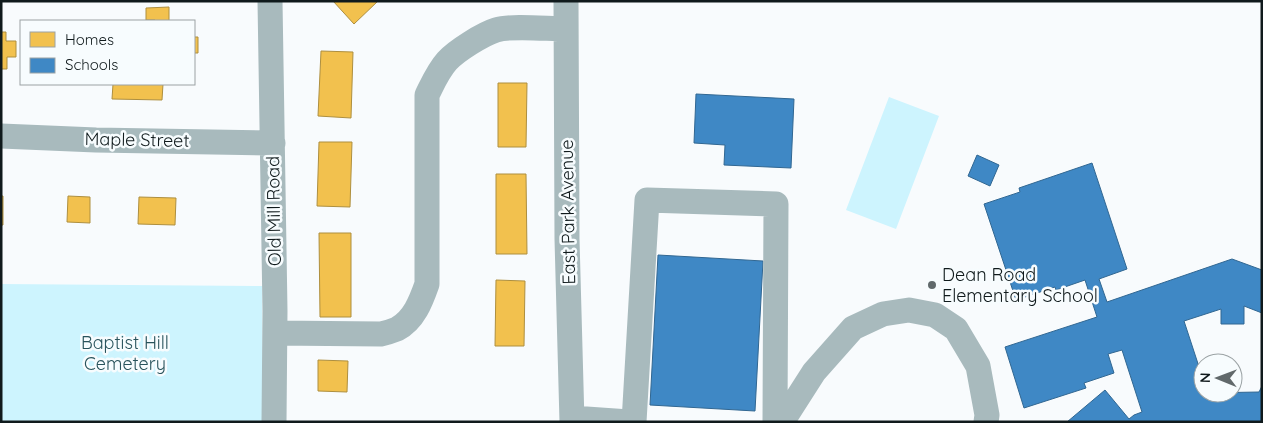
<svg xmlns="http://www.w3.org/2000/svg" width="1263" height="423" viewBox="0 0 1263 423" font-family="Quicksand,sans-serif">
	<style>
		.green { fill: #cdf4fe }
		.homes { fill: #f2c14e; stroke: #ae8f3f }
		.schools { fill: #3f88c5; stroke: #316792 }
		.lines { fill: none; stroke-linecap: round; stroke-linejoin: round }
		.minor { stroke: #a8babd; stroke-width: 25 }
		.poi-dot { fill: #61696b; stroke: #f7fcfe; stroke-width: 2 }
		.labels { text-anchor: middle; stroke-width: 5; stroke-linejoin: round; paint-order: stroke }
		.street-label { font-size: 18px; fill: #101a1c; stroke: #f7fcfe }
		.poi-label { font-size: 18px; fill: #101a1c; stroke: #f7fcfe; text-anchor: start }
		.park-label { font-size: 18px; fill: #28535c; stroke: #f7fcfe }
	</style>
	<rect width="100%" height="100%" fill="#f8fbfd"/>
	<path class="green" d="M 889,97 L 939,116 L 896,229 L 846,210 Z
		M 1,284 L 262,286 L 263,422 L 1,422 Z"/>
	<path class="homes" d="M 333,1 L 378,1 L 354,24 Z
		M 169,7 L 169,21 L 155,21 L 155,20 L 146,20 L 146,8 Z
		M 1,32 L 6,32 L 6,41 L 16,41 L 16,57 L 7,57 L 7,69 L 1,69 Z
		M 194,37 L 198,37 L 198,53 L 194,53 Z
		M 321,51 L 353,52 L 351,118 L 318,116 Z
		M 498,83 L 527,83 L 526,147 L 498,147 Z
		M 113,84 L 163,84 L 162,100 L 112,99 Z
		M 319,142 L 352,142 L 350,207 L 317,206 Z
		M 496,174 L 526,174 L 527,254 L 496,254 Z
		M 1,196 L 3,196 L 3,225 L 1,225 Z
		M 68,196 L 90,197 L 90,223 L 67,222 Z
		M 139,197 L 176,198 L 175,225 L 138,224 Z
		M 319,233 L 351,233 L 351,317 L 320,317 Z
		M 496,280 L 525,281 L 524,346 L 495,346 Z
		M 318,360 L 348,361 L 347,392 L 318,391 Z"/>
	<path class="schools" d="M 696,94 L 794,99 L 791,168 L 724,165 L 725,145 L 694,143 Z
		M 977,155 L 999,165 L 990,186 L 968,176 Z
		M 1092,163 L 1127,269 L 1099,279 L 1107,302 L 1232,259 L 1262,270 L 1262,313 L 1244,306 L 1244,324 L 1221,324 L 1221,309 L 1184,321 L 1203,379 L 1203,393 L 1259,392 L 1262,386 L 1262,422 L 1067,422 L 1105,390 L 1129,419 L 1134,415 L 1142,412 L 1122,350 L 1108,354 L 1114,373 L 1084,383 L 1086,388 L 1024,408 L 1005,347 L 1097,317 L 1085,280 L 1056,290 L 1055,287 L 1016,300 L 984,204 L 1020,192 L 1019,188 Z
		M 658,255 L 763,261 L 755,411 L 650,405 Z"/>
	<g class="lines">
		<path class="minor" d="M 270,1 L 275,311 L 274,422
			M 566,1 L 567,239 L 572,422
			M 1,136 L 96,140 L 273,143
			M 275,333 L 381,334 C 386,333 392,331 397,329 C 414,320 421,301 427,284 L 427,95 C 433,83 438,71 447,61 C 456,51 483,34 496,30 C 513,25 547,29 566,29
			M 572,418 L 629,422
			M 634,422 L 647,200 L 776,204 L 775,422
			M 782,422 L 814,372 L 853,328 L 883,314 L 909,310 L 935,315 L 956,329 L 978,366 L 987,415 L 986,422"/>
	</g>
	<circle class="poi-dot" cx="932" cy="285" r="5"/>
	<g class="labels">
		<g class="street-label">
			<text transform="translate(137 140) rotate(1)" y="6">Maple Street</text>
			<text transform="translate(274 211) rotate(-91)" y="6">Old Mill Road</text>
			<text transform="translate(568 212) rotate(-91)" y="6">East Park Avenue</text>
		</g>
		<g class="poi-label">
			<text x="942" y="281">Dean Road<tspan x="942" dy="21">Elementary School</tspan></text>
		</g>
		<g class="park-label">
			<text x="125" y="349">Baptist Hill<tspan x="125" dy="21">Cemetery</tspan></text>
		</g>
	</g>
	<rect width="1263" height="423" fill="none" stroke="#101a1c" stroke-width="5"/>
	<rect x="20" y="20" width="175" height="65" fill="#f7fcfe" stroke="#9ba2a4"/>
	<rect x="30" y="32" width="25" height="15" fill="#f2c14e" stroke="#9ba2a4"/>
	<text x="65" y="45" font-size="15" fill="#101a1c">Homes</text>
	<rect x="30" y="58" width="25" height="15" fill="#3f88c5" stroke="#9ba2a4"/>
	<text x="65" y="70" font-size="15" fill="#101a1c">Schools</text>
	<g transform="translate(1218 378) rotate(271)"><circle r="24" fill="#f7fcfe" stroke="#9ba2a4"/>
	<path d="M0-4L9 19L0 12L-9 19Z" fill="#61696b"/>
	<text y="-8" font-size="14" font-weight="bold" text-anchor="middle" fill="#101a1c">N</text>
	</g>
</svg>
